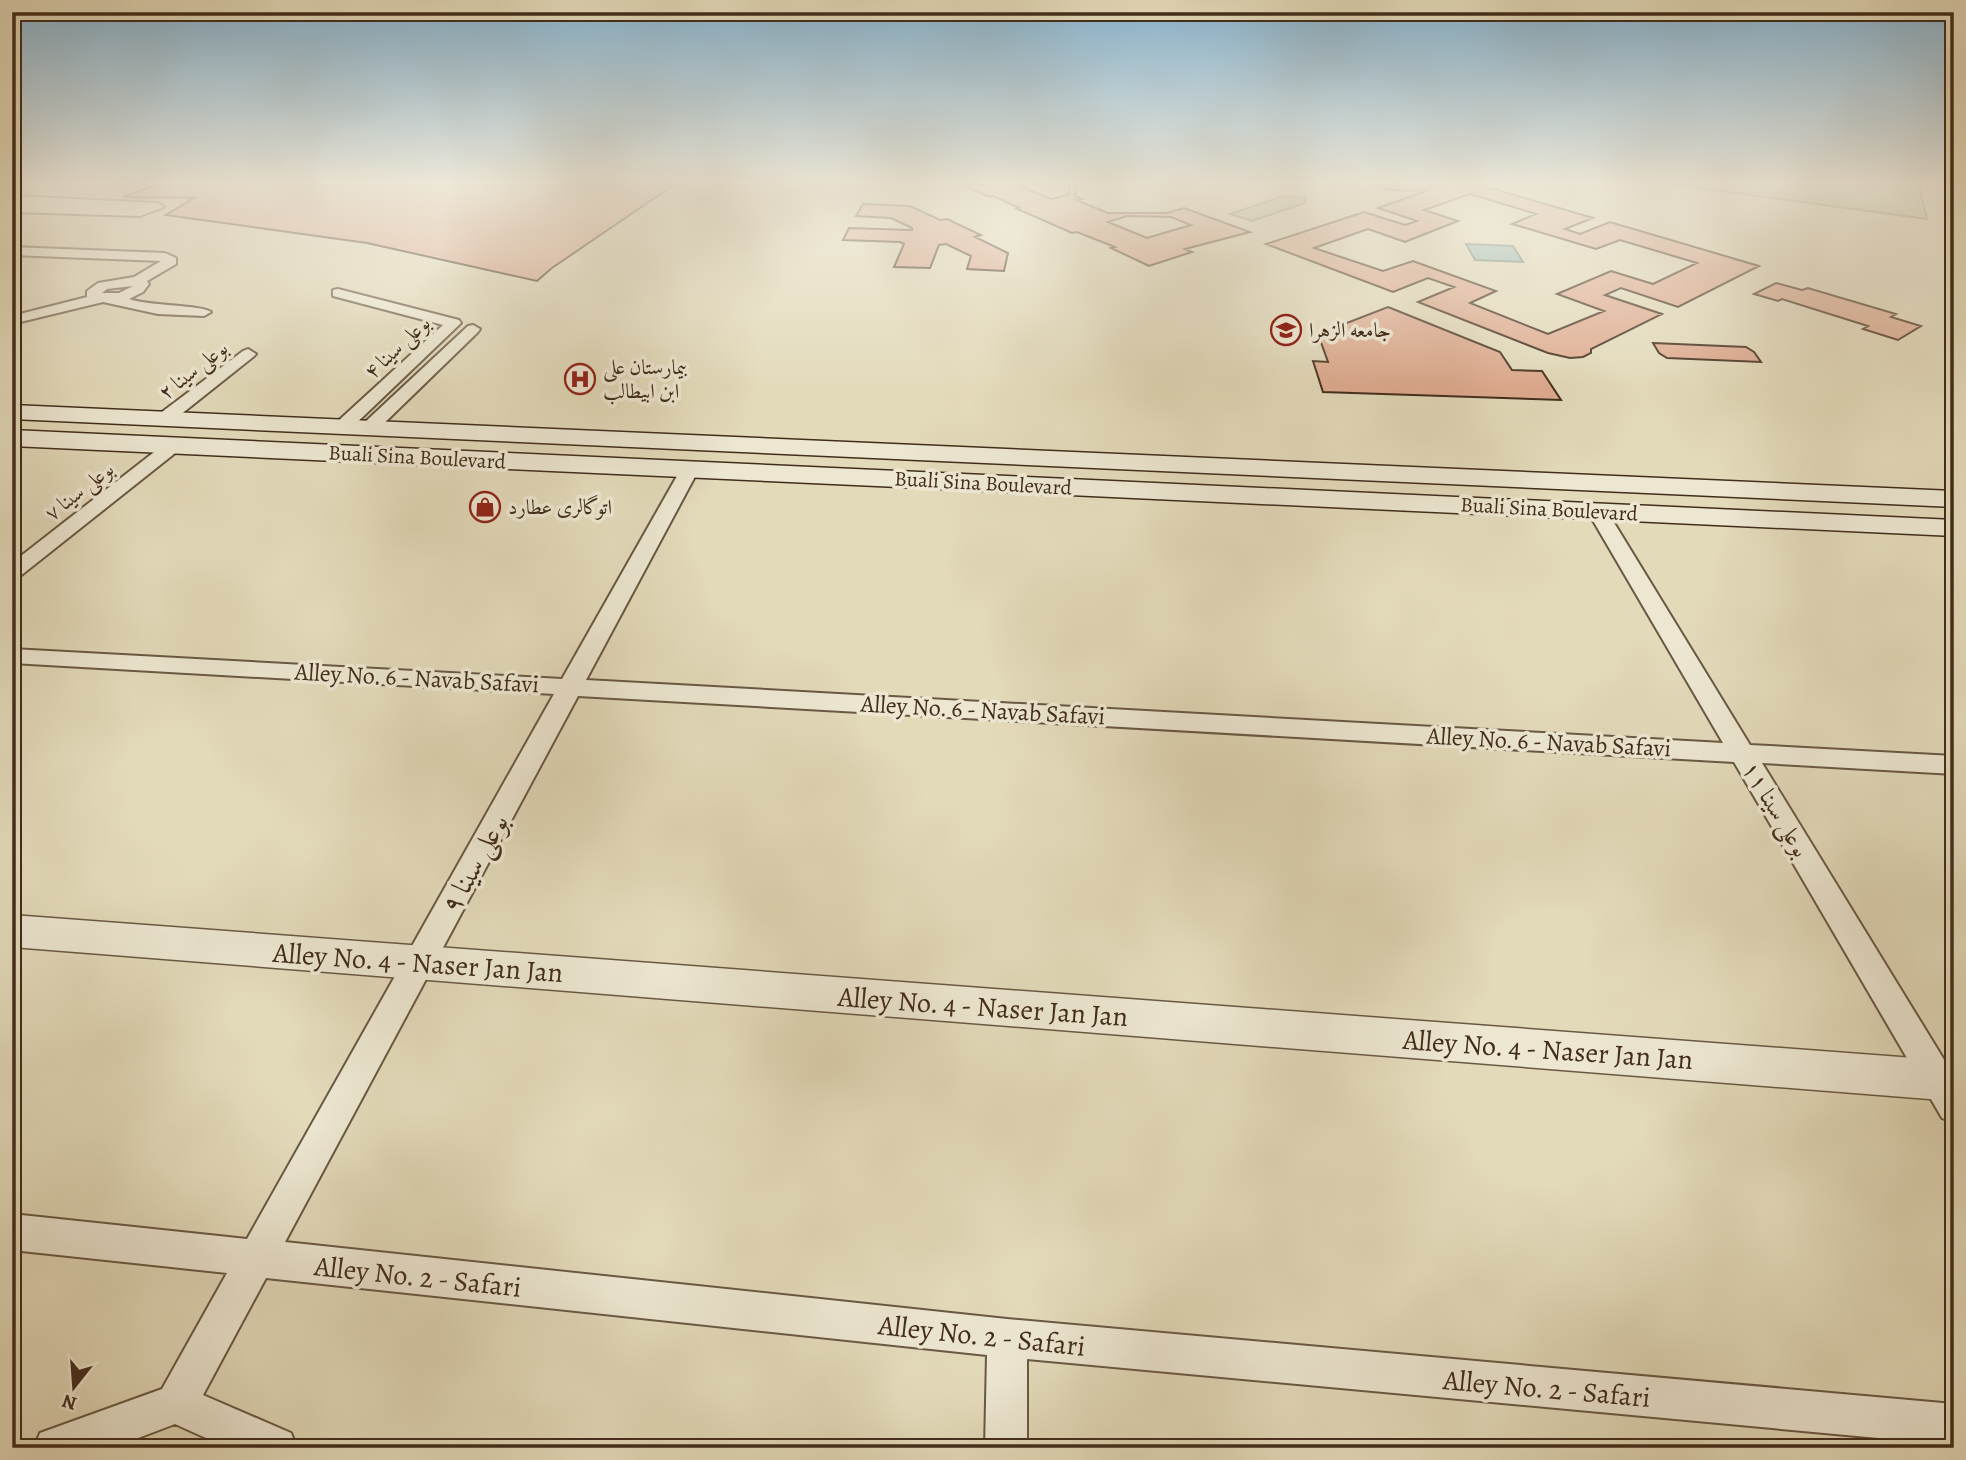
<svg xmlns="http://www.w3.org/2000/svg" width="1966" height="1460" viewBox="0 0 1966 1460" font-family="Alegreya,Amiri,serif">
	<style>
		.green { fill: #b0c092; stroke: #797656; stroke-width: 2 }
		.water { fill: #96bab6; stroke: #748278; stroke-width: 2 }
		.building { fill: #dfab90; stroke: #422d1b; stroke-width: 2; fill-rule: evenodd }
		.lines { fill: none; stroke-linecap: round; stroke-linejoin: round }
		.minor-casing { stroke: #6a5843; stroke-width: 4 }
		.tertiary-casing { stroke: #6a5843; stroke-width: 3 }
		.secondary-casing { stroke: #422d1b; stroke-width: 3 }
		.minor { fill: #ede7d2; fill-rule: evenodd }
		.tertiary { fill: #ede7d2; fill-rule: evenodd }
		.secondary { fill: #ede7d2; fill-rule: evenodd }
		.labels { text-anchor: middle; stroke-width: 7; stroke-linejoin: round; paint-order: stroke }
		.far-poi-label { font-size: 21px; fill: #422d1b; stroke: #ede7d2; text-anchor: start }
		.far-street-label { font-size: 21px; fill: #422d1b; stroke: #ede7d2 }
		.street-label { font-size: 24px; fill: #422d1b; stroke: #ede7d2 }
		.near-street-label { font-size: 28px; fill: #422d1b; stroke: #ede7d2 }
	</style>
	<rect width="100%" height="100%" fill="#e3daba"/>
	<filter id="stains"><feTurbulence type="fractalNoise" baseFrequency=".00286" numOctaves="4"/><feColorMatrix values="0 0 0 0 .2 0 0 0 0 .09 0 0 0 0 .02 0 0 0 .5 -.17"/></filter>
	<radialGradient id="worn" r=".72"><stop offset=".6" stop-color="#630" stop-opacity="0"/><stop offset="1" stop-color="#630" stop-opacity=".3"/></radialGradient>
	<path class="green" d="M 1669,184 L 1919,184 L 1927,219 Z
		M 1284,196 L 1306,198 L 1305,203 L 1252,221 L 1230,214 Z"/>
	<path class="water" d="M 1466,244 L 1513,246 L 1523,262 L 1475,260 Z"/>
	<path class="building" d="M 159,184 L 675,184 L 552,268 L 537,281 L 367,243 L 166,215 L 194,198 L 123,197 Z
		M 961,184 L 1023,184 L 1020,186 L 1051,199 L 1068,195 L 1070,184 L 1076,184 L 1075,196 L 1082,199 L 1076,200 L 1108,213 L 1167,213 L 1184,208 L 1250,232 L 1185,249 L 1192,252 L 1149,266 L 1111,248 L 1115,247 L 1077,232 L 1072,233 L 1015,208 L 1020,208 L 993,196 L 989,197 ZM 1127,216 L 1171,217 L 1191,225 L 1147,238 L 1108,222 Z
		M 1373,184 L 1438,184 L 1417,191 L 1392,190 Z
		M 1446,184 L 1477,184 L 1593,218 L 1565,229 L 1580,234 L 1610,222 L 1759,266 L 1678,307 L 1621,288 L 1605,295 L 1662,314 L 1591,349 L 1591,353 L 1583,357 L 1570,358 L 1548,353 L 1418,302 L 1454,287 L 1428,278 L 1393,292 L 1266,244 L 1364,212 L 1405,225 L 1417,221 L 1378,208 ZM 1470,194 L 1536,214 L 1512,224 L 1596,249 L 1620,240 L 1697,263 L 1653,284 L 1611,271 L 1557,294 L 1604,311 L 1548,334 L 1470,303 L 1496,291 L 1413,261 L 1383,271 L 1314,248 L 1368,229 L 1405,242 L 1458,221 L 1424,210 Z
		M 863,204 L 910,206 L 940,220 L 947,219 L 981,235 L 975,237 L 1008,253 L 1004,271 L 967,269 L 971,256 L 946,244 L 939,245 L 930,268 L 894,267 L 904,244 L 900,242 L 843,240 L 849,228 L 912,230 L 912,228 L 891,218 L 856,216 Z
		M 1776,283 L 1802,290 L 1808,288 L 1896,314 L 1891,317 L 1921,326 L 1898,340 L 1863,329 L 1868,326 L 1782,299 L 1778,301 L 1754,294 Z
		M 1388,307 L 1500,352 L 1512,370 L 1542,371 L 1561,400 L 1323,392 L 1313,361 L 1328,362 L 1318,334 Z
		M 1653,343 L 1746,347 L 1754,352 L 1761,362 L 1667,358 L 1659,353 Z"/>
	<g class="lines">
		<g class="minor-casing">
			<path id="minor" d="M 12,196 L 158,203 L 164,207 L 140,216 L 12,212 L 12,204 L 59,206 L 12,204 Z
				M 12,247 L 165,253 L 176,258 L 176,264 L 147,281 L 149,284 L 143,292 L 129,299 C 148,306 203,305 211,312 L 204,316 L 158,314 L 103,302 L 12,324 L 12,316 L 87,297 L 87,291 L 98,283 L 134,277 L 161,261 L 12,255 ZM 133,286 L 119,293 L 102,293 L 107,289 Z
				M 338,289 L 459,320 L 461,323 L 348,431 L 336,431 L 333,427 L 336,423 L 443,325 L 333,296 L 333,290 Z
				M 473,325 L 480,329 L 478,332 L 375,432 L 363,432 L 360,428 L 363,424 L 468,326 Z
				M 248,349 L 256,354 L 253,357 L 170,423 L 158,423 L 155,419 L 158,415 L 243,351 Z
				M 173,441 L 182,446 L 179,450 L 19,577 L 12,579 L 12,563 L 167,442 Z
				M 690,464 L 699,469 L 586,680 L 1723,743 L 1588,512 L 1598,506 L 1605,508 L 1750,745 L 1954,756 L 1954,774 L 1762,763 L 1954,1076 L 1954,1123 L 1942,1118 L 1734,762 L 578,696 L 285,1242 L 1007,1319 L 1954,1404 L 1954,1445 L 1027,1359 L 1027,1448 L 985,1448 L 987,1355 L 266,1278 L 203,1395 L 291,1433 L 297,1448 L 228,1448 L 175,1424 L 112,1448 L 34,1448 L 40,1433 L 162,1389 L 227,1273 L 12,1250 L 12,1214 L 247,1239 L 554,694 L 12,663 L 12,649 L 562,679 L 681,469 Z"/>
		</g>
		<g class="tertiary-casing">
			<path id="tertiary" d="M 12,915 L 1954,1061 L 1954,1101 L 12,947 Z"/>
		</g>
		<g class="secondary-casing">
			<path id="secondary" d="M 12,405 L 1954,491 L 1954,507 L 12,419 Z
				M 12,430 L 1954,520 L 1954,536 L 12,446 Z"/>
		</g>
		<use href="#minor" class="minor"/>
		<use href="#tertiary" class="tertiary"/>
		<use href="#secondary" class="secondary"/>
	</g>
	<linearGradient id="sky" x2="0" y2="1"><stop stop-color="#87b6d4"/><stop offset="0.47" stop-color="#f2eee0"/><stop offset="1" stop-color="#f2eee0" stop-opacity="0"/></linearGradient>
	<rect width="1966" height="388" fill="url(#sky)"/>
	<defs>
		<g id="university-ring" transform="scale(1.575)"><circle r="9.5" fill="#ede7d2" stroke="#8f2418" stroke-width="1.5"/><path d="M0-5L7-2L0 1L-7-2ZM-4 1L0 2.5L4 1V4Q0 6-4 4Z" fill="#8f2418"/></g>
		<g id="hospital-ring" transform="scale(1.575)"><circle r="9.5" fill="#ede7d2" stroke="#8f2418" stroke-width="1.5"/><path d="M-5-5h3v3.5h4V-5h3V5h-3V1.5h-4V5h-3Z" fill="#8f2418"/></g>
		<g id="shop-ring" transform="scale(1.575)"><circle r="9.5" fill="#ede7d2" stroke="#8f2418" stroke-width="1.5"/><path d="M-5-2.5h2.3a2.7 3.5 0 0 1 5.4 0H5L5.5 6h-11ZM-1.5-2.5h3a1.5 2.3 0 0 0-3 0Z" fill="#8f2418"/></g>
	</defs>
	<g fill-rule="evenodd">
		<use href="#university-ring" x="1286" y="330"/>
		<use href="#hospital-ring" x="580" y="379"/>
		<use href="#shop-ring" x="485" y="507"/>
	</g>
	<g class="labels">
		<g class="far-poi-label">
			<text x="1309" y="337">جامعه الزهرا</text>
			<text x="603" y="374">بیمارستان علی<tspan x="603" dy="24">ابن ابیطالب</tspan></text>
			<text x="508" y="514">اتوگالری عطارد</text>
		</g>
		<g class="far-street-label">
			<text transform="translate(397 347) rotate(-43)" y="7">بوعلی سینا ۴</text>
			<text transform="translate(193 370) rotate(-38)" y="7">بوعلی سینا ۲</text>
			<text transform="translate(417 457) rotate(3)" y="7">Buali Sina Boulevard</text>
			<text transform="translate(983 483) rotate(3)" y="7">Buali Sina Boulevard</text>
			<text transform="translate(79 491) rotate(-38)" y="7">بوعلی سینا ۷</text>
			<text transform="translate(1549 509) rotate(3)" y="7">Buali Sina Boulevard</text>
		</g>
		<g class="street-label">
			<text transform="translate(417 678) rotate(3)" y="8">Alley No. 6 - Navab Safavi</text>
			<text transform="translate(983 710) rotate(3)" y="8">Alley No. 6 - Navab Safavi</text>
			<text transform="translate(1549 742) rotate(3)" y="8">Alley No. 6 - Navab Safavi</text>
			<text transform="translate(1776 809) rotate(59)" y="8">بوعلی سینا ۱۱</text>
		</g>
		<g class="near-street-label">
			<text transform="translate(474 863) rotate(-61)" y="10">بوعلی سینا ۹</text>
			<text transform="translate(418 962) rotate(4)" y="10">Alley No. 4 - Naser Jan Jan</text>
			<text transform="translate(983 1006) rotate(4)" y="10">Alley No. 4 - Naser Jan Jan</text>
			<text transform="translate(1548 1049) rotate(4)" y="10">Alley No. 4 - Naser Jan Jan</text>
			<text transform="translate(418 1276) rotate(6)" y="10">Alley No. 2 - Safari</text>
			<text transform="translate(982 1335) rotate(6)" y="10">Alley No. 2 - Safari</text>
			<text transform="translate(1547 1388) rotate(5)" y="10">Alley No. 2 - Safari</text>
		</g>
	</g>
	<rect width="1966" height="1460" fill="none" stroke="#e3daba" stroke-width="42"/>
	<rect x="14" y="14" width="1938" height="1432" fill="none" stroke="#422d1b" stroke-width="3.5"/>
	<rect x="21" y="21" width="1924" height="1418" fill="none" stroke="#422d1b" stroke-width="2"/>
	<g transform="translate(74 1387) rotate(197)" stroke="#ede7d2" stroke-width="5" paint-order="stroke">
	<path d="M0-5L12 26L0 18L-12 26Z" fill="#422d1b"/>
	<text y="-10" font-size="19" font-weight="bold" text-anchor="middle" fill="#422d1b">N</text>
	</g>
	<rect width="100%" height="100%" filter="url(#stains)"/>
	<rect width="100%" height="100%" fill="url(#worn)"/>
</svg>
